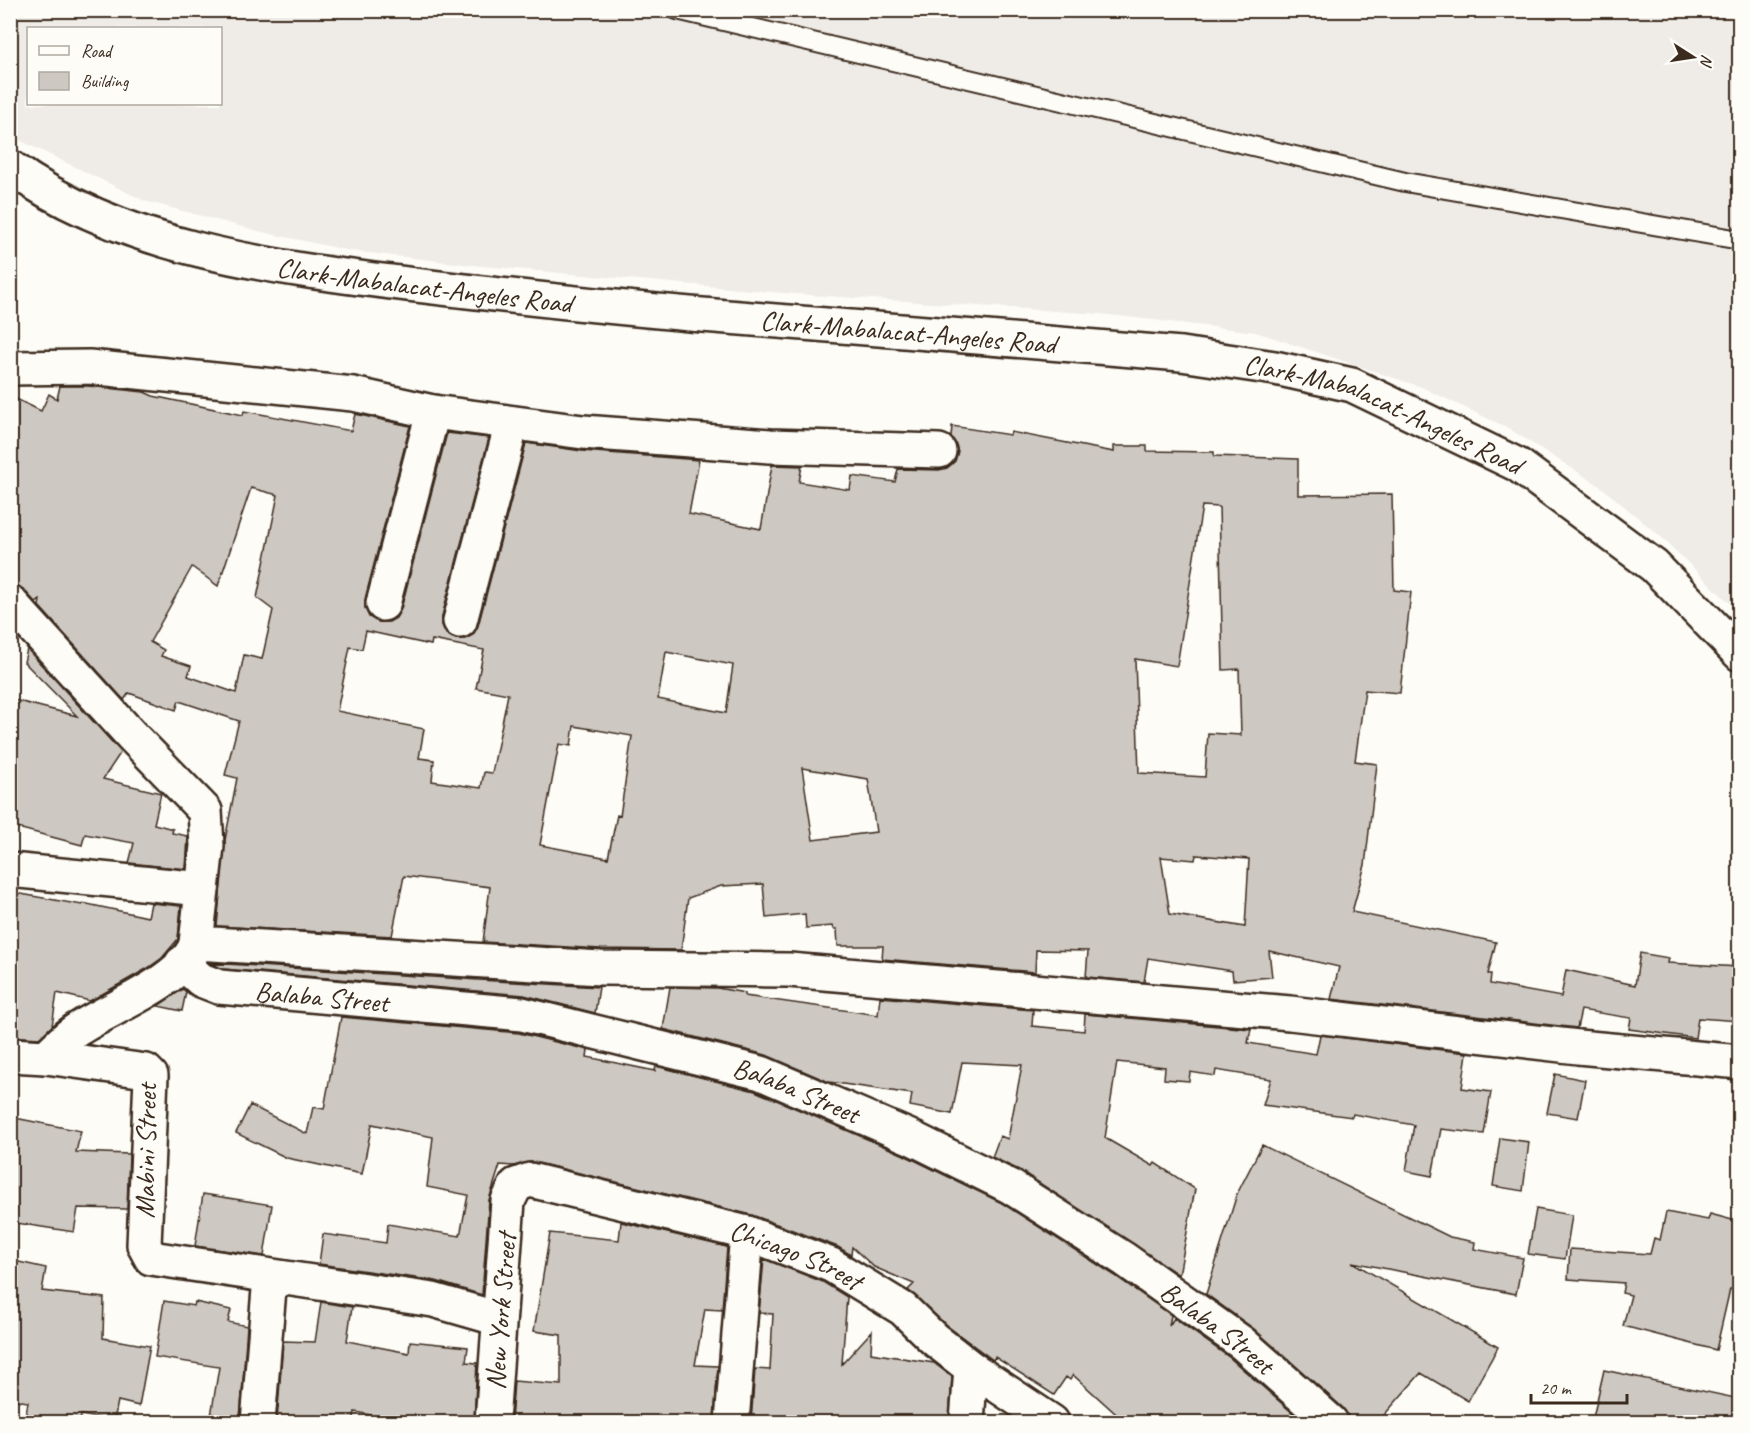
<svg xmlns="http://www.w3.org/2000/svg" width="1750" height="1433" viewBox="0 0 1750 1433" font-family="Caveat,sans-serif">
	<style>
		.built { fill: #efece7; fill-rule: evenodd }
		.building { fill: #cdc8c2; stroke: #3b2a1e; stroke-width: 1.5; fill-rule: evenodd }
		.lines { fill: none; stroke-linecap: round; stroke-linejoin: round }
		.service-casing { stroke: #3b2a1e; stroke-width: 22 }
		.minor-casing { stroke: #3b2a1e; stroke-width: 38 }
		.secondary-casing { stroke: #3b2a1e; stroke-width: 38 }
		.service { stroke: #fdfcf7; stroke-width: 18 }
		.minor { stroke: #fdfcf7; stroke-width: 33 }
		.secondary { stroke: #fdfcf7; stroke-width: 33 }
		.labels { text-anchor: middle; stroke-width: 4.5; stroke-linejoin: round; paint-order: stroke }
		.street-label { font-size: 28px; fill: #3b2a1e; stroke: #fdfcf7 }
	</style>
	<rect width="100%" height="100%" fill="#fdfcf7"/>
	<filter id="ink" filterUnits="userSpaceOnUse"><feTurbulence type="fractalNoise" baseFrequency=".0167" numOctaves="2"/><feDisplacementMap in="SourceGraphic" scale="12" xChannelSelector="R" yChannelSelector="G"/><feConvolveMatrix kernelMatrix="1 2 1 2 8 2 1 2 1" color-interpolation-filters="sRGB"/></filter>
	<g filter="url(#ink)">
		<path class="built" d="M 10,11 L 1739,11 L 1739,612 L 1660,536 L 1600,486 L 1508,428 L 1421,387 L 1256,332 L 1101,314 L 795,294 L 482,266 L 351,251 L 262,232 L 145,201 L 11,136 ZM 28,28 L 220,28 L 220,104 L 28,104 Z"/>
		<path class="building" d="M 60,386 L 88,386 L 144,392 L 153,396 L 243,415 L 244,411 L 351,431 L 355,414 L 410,426 L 365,599 L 365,608 L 369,617 L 379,622 L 389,622 L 396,618 L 401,609 L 447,433 L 489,438 L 442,616 L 442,625 L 446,634 L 456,639 L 465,639 L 473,635 L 478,626 L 526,443 L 582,451 L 699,460 L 689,514 L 761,529 L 772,465 L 802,466 L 799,482 L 850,490 L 852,476 L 895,482 L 898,469 L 939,470 L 947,468 L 955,461 L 958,451 L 951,437 L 952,426 L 1010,435 L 1011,432 L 1114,452 L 1114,446 L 1147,446 L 1147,451 L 1214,452 L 1214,456 L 1298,459 L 1298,495 L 1392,494 L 1394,590 L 1411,592 L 1400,693 L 1365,690 L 1355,761 L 1377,764 L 1365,865 L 1352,912 L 1496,942 L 1488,974 L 1491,974 L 1490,984 L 1561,997 L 1566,970 L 1635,985 L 1640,953 L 1669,958 L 1668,963 L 1740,967 L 1740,1021 L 1698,1018 L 1695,1038 L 1629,1029 L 1631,1018 L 1581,1010 L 1577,1028 L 1331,999 L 1339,967 L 1269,951 L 1272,977 L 1233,980 L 1232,971 L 1148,958 L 1144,982 L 1086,977 L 1088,951 L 1036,950 L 1035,972 L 882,959 L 883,946 L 838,946 L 837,929 L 834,929 L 833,926 L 806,928 L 805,914 L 766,918 L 763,884 L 721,886 L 688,898 L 681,950 L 601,949 L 483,942 L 490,887 L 404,876 L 392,936 L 217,926 L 225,840 L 237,778 L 225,775 L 239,721 L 179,701 L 176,710 L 129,693 L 124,700 L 39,606 L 40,600 L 36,603 L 23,589 L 10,584 L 10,396 L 41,411 L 49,394 L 57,399 ZM 251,488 L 278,495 L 257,598 L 273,610 L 262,659 L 244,655 L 236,693 L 188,676 L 191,666 L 161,656 L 164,650 L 150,642 L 192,567 L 218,586 ZM 1202,506 L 1219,507 L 1223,670 L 1239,669 L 1241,735 L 1208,733 L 1205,777 L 1139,773 L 1135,659 L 1177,666 ZM 366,631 L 431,645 L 432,640 L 484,650 L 476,688 L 508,694 L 492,773 L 484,772 L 481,788 L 432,781 L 434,760 L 419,758 L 424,729 L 337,711 L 350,647 L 362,649 ZM 666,652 L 733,665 L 726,713 L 658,699 ZM 574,726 L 632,736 L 620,816 L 617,815 L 608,858 L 540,845 L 559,744 L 571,746 ZM 802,768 L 868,779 L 876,832 L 813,840 ZM 1196,855 L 1249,859 L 1245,927 L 1170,914 L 1161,857 L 1195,860 Z
			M 27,649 L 121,752 L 103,779 L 161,793 L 154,824 L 173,829 L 172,833 L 188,836 L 186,869 L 129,863 L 134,843 L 85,834 L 82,845 L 10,826 L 10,699 L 77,716 L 24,662 Z
			M 10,892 L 82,905 L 83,903 L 148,917 L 151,903 L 181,906 L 178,939 L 162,958 L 148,968 L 90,1001 L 57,993 L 52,1026 L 39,1038 L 10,1036 L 15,994 L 10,994 Z
			M 210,963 L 479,980 L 599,987 L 595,1013 L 524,995 L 223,969 Z
			M 670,987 L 717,988 L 745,993 L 745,996 L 878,1015 L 880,997 L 1033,1010 L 1032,1026 L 1084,1031 L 1085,1014 L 1251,1029 L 1248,1043 L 1316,1054 L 1320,1035 L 1467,1053 L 1462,1088 L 1491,1092 L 1484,1134 L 1441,1129 L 1432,1176 L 1406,1171 L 1414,1125 L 1353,1114 L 1352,1117 L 1263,1105 L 1271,1079 L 1216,1070 L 1215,1076 L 1190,1072 L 1189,1081 L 1164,1079 L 1165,1067 L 1117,1062 L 1105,1138 L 1153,1166 L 1155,1163 L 1195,1189 L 1179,1275 L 1021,1171 L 992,1157 L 1000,1136 L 1008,1139 L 1022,1065 L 962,1062 L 952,1114 L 910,1106 L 912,1094 L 829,1082 L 766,1055 L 663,1029 Z
			M 183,989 L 186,992 L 182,1011 L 158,1006 Z
			M 341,1017 L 519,1033 L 588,1050 L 587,1057 L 655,1071 L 656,1066 L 755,1091 L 902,1154 L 1002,1203 L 1114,1275 L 1171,1315 L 1169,1326 L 1174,1318 L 1230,1358 L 1303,1422 L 1125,1422 L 1073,1375 L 1070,1380 L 1066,1377 L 1054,1395 L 995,1357 L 993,1360 L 946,1325 L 908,1290 L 914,1284 L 874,1267 L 852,1247 L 851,1255 L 838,1247 L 752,1215 L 534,1162 L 513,1166 L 500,1165 L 489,1200 L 482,1295 L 436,1281 L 319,1264 L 323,1234 L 386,1243 L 388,1224 L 460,1236 L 468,1195 L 427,1187 L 433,1137 L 372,1124 L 362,1174 L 287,1158 L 236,1133 L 250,1105 L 307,1134 L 313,1107 L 324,1109 Z
			M 1555,1074 L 1585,1080 L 1578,1118 L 1547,1113 Z
			M 10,1117 L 81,1131 L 76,1152 L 129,1154 L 127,1209 L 78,1208 L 74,1232 L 10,1222 Z
			M 1500,1138 L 1529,1142 L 1523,1191 L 1493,1186 Z
			M 1262,1145 L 1450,1237 L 1475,1242 L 1474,1249 L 1523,1258 L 1516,1294 L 1352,1262 L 1498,1347 L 1468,1401 L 1421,1373 L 1378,1422 L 1349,1422 L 1343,1408 L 1254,1329 L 1206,1294 L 1237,1194 Z
			M 203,1194 L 272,1205 L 264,1256 L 195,1246 Z
			M 1536,1209 L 1572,1215 L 1565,1259 L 1528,1254 Z
			M 1666,1212 L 1708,1220 L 1710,1214 L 1740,1222 L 1740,1291 L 1730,1289 L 1716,1350 L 1623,1326 L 1631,1295 L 1622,1293 L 1624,1283 L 1568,1279 L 1570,1249 L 1650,1254 L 1654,1238 L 1660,1240 Z
			M 621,1222 L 727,1247 L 722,1310 L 705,1309 L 695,1365 L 718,1366 L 714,1422 L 511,1422 L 514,1381 L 561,1385 L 561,1335 L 534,1331 L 550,1233 L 619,1240 Z
			M 764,1259 L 823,1282 L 847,1297 L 842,1364 L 872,1331 L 871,1353 L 934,1363 L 952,1377 L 949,1422 L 751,1422 L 755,1369 L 770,1370 L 773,1314 L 759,1313 Z
			M 10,1260 L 46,1268 L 42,1291 L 104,1298 L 103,1338 L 150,1346 L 139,1406 L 118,1401 L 114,1421 L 81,1415 L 80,1422 L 25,1420 L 28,1402 L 10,1399 Z
			M 164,1301 L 194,1306 L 195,1302 L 231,1310 L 228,1322 L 247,1326 L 240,1422 L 210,1422 L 219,1367 L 155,1357 Z
			M 321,1302 L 352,1307 L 347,1341 L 409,1353 L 410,1341 L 468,1347 L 466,1362 L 477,1363 L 474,1422 L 405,1422 L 355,1412 L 353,1422 L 277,1422 L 283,1341 L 315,1342 Z
			M 1604,1370 L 1740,1399 L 1740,1422 L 1592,1422 Z"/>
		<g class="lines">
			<g class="service-casing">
				<path id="service" d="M 677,10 L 1405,182 L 1740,240"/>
			</g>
			<g class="minor-casing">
				<g id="minor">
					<path d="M 10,368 L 89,367 L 353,394 L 433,412 L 583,432 L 770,446 L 939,451"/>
					<path d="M 10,602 L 131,735 L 205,811 L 207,846 L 196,943 L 600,968 L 789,970 L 1290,1013 L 1578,1047 L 1740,1062"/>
					<path d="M 383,604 L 433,412"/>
					<path d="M 460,621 L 512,423"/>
					<path d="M 10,870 L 202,889"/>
					<path id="s1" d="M 182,963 L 201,980 L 219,987 L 522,1014 L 761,1073 L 910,1137 L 1011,1187 L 1124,1259 L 1242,1343 L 1331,1422"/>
					<path d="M 10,1055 L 46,1057 L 146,1071 L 151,1076 L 144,1245 L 151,1258 L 433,1300 L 499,1319"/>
					<path d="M 46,1057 C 56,1048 66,1036 78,1029 C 110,1008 178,983 195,947"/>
					<path d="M 258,1422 L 270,1277"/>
					<path id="s2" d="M 492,1422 L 508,1201 L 516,1185 L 530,1180 L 747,1233 L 831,1265 L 903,1309 L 934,1339 L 971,1368 L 1052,1422"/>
					<path d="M 732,1422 L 747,1233"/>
					<path d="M 967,1422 L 971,1368"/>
				</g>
			</g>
			<g class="secondary-casing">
				<g id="secondary">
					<path id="s3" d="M 10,167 C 126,251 278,268 415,285 C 507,296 598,306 690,314 C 854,327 1017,340 1181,354 L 1275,368 L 1352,385 L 1518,465 L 1654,566 L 1740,654"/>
				</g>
			</g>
			<use href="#service" class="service"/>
			<use href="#minor" class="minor"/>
			<use href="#secondary" class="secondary"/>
		</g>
	</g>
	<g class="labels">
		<g class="street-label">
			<text dy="10" stroke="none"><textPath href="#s3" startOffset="436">Clark-Mabalacat-Angeles Road</textPath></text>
			<text dy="10" stroke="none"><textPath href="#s3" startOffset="922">Clark-Mabalacat-Angeles Road</textPath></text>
			<text dy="10" stroke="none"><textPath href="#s3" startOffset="1408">Clark-Mabalacat-Angeles Road</textPath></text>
			<text dy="10" stroke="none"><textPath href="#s1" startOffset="148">Balaba Street</textPath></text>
			<text dy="10" stroke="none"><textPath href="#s1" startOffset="634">Balaba Street</textPath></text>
			<text transform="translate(145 1151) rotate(-89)" y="10">Mabini Street</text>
			<text dy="10" stroke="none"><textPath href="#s2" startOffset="531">Chicago Street</textPath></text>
			<text dy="10" stroke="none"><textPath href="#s2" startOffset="111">New York Street</textPath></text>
			<text dy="10" stroke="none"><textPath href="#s1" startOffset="1120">Balaba Street</textPath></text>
		</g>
	</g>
	<rect width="1750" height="1433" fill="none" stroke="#fdfcf7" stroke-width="36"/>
	<rect x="18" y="18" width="1714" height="1397" fill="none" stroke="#3b2a1e" stroke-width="2" filter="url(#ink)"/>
	<rect x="27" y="27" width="195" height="78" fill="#fdfcf7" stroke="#afa8a0" stroke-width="1.5"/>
	<rect x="39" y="46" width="30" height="9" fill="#fdfcf7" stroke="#afa8a0" stroke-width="1.5"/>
	<text x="81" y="57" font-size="18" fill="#3b2a1e">Road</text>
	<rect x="39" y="72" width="30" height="18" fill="#cdc8c2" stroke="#afa8a0" stroke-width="1.5"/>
	<text x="81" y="87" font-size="18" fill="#3b2a1e">Building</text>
	<g transform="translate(1693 57) rotate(102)" stroke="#fdfcf7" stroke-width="4.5" paint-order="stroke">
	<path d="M0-4.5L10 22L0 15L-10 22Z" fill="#3b2a1e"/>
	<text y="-9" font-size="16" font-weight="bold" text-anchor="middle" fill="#3b2a1e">N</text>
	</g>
	<path d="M1531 1394v9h96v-9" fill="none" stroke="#3b2a1e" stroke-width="3"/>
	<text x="1540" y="1394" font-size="18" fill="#3b2a1e" stroke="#fdfcf7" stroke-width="4.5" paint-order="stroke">20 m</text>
</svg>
